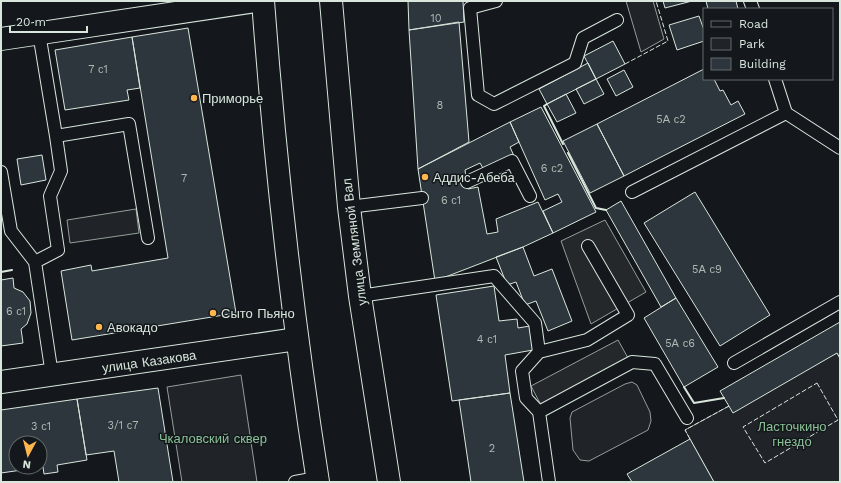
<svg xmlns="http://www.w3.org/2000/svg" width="841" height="483" viewBox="0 0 841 483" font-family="'Work Sans',sans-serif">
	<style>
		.green { fill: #202428; stroke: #939e99 }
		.parking { fill: #24282b; stroke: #939e99 }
		.building { fill: #2c363c; stroke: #d8e6dc; fill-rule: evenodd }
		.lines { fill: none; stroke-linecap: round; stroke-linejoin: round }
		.lane-casing { stroke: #d8e6dc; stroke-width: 14 }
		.street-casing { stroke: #d8e6dc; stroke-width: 24 }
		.secondary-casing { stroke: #d8e6dc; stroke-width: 24 }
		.primary-casing { stroke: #d8e6dc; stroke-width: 24 }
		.lane { stroke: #14181c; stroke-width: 12 }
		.street { stroke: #14181c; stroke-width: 22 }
		.secondary { stroke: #14181c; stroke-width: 22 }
		.primary { stroke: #14181c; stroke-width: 22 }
		.fence { stroke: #d8e6dc; stroke-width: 1; stroke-dasharray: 5 2; stroke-linecap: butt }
		.wall { stroke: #d8e6dc; stroke-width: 2 }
		.poi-dot { fill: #ffb74d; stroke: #14181c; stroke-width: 1.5 }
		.labels { text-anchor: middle; stroke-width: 3; stroke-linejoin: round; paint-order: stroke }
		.number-label { font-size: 11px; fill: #adbab4 }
		.poi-label { font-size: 13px; fill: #d8e6dc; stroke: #14181c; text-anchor: start }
		.street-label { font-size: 13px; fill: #d8e6dc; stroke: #14181c }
		.park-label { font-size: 13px; fill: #8ac095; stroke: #14181c }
	</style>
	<rect width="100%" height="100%" fill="#14181c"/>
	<path class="green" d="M 626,1 L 653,1 L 664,39 L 641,52 Z
		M 136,209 L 139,233 L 70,243 L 67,220 Z
		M 837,353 L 840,359 L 840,482 L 714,482 L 685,430 L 729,406 Z
		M 241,375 L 257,482 L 182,482 L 167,387 Z
		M 632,382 L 637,385 L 650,412 L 651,421 L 648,430 L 589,461 L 580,460 L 573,450 L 570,418 L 572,412 L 625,384 Z"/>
	<path class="parking" d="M 605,220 L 646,292 L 591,324 L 561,241 Z
		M 618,340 L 628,358 L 541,405 L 531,386 Z"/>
	<path class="building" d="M 408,1 L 463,1 L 464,22 L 409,30 Z
		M 663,1 L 692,1 L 665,8 Z
		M 706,1 L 736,1 L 738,9 L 708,9 Z
		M 699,16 L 704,30 L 704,41 L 677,50 L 669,25 Z
		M 459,22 L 469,142 L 418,169 L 409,30 Z
		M 188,28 L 236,313 L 72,340 L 61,271 L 91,265 L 92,271 L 168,258 L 132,37 Z
		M 132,37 L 140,88 L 127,90 L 129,100 L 65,110 L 55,50 Z
		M 613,41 L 625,64 L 596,79 L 584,56 Z
		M 588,63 L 596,79 L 547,104 L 539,89 Z
		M 704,69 L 704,79 L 714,79 L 720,91 L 723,90 L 731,105 L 738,101 L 745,114 L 624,176 L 597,124 Z
		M 624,70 L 633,87 L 616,96 L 607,79 Z
		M 596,79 L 604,94 L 584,104 L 576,89 Z
		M 566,94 L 576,113 L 557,122 L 547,104 Z
		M 541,107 L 596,212 L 553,233 L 543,211 L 562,202 L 558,194 L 545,200 L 510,122 Z
		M 510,122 L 519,142 L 510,147 L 514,156 L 484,170 L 480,163 L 465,170 L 468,189 L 478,187 L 487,234 L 498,232 L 496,219 L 538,202 L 553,233 L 523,247 L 435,281 L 418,169 Z
		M 597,124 L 624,176 L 590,193 L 563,141 Z
		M 42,155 L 46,180 L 21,185 L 17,159 Z
		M 695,192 L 770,315 L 720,346 L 644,223 Z
		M 621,201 L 676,298 L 661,307 L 606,210 Z
		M 523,247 L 534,276 L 552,269 L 572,321 L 548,331 L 536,301 L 525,305 L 516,282 L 507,285 L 496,257 Z
		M 13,278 L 14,288 L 23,292 L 30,301 L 31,313 L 27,324 L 21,329 L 23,343 L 1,346 L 1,280 Z
		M 494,286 L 499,321 L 517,319 L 518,328 L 530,326 L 533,350 L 505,355 L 510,393 L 452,401 L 436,295 Z
		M 676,298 L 718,367 L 684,387 L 644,318 Z
		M 840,322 L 840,358 L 837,353 L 733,413 L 720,391 Z
		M 158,388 L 173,482 L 119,482 L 114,451 L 86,455 L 77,399 Z
		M 510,393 L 524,482 L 471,482 L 459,400 Z
		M 77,399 L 87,460 L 57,465 L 58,472 L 44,474 L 43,467 L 1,473 L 1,410 ZM 16,443 L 40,443 L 40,467 L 16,467 Z
		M 690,439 L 714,482 L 632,482 L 627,474 Z"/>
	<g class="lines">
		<g class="lane-casing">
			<path id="lane" d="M 496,1 L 470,8 L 478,95 L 494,104 L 575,63 L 583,38 L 617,20
				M 750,1 L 753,9
				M 39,33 L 56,136 L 129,124 L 148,238
				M 786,113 L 840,148
				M 1,172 L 11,231 L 35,262 L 52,375
				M 467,182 L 512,161 L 530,196
				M 632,192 L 786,113 L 775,79
				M 349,207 L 422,198
				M 35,262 L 58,250 L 50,196 L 61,171 L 56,136
				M 360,296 L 494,276 L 535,323 L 539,352 L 522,371 L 526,398 L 539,412
				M 539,352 L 587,340 L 628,315 L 588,246
				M 734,363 L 840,302
				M 295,482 L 317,478
				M 549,482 L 539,412 L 632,362 L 655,364 L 687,418"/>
		</g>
		<g class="street-casing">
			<path id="street" d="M 1,39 L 256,1"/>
		</g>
		<g class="secondary-casing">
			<path id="secondary" d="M 1,382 L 297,339"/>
		</g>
		<g class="primary-casing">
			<path id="primary" d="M 263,1 C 275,162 293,323 318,482
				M 331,1 L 349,207 L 360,296 L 389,482"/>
		</g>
		<use href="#lane" class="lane"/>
		<use href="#street" class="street"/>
		<use href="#secondary" class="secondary"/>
		<use href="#primary" class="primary"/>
		<path class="fence" d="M 625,64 L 668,41 L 656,1
			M 817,383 L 838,420 L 765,463 L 743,427 Z
			M 690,439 L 685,430 L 729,406"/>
		<path class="wall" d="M 547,104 L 544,106 L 563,144
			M 568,153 L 596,208 L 606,210
			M 1,272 L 12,270
			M 684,387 L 694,403 L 724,398"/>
	</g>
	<g class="poi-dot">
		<circle cx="194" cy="98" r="4"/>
		<circle cx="425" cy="177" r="4"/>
		<circle cx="213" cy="313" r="4"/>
		<circle cx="99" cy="327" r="4"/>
	</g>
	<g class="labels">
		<g class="number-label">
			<text x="436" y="22">10</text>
			<text x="98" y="73">7 с1</text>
			<text x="440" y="109">8</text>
			<text x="671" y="123">5А с2</text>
			<text x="552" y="172">6 с2</text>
			<text x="184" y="182">7</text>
			<text x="451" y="204">6 с1</text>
			<text x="707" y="273">5А с9</text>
			<text x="16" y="315">6 с1</text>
			<text x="487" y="343">4 с1</text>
			<text x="680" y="347">5А с6</text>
			<text x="123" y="429">3/1 с7</text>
			<text x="41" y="430">3 с1</text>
			<text x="492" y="452">2</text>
		</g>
		<g class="poi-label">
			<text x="202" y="103">Приморье</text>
			<text x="433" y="182">Аддис-Абеба</text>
			<text x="221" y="318">Сыто Пьяно</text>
			<text x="107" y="332">Авокадо</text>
		</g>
		<g class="street-label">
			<text transform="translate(354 242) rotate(-97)" y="5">улица Земляной Вал</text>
			<text transform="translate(149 361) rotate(-8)" y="5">улица Казакова</text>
		</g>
		<g class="park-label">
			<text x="792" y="431">Ласточкино<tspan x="792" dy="15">гнездо</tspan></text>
			<text x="213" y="443">Чкаловский сквер</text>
		</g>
	</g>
	<rect width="841" height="483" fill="none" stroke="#d8e6dc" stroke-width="4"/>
	<rect x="703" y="8" width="130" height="72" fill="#14181c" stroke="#626a69"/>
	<rect x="711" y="21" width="20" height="6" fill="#14181c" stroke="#626a69"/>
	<text x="739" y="28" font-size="12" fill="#d8e6dc">Road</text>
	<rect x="711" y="38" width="20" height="12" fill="#202428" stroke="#626a69"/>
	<text x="739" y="48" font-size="12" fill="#d8e6dc">Park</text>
	<rect x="711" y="58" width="20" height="12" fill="#2c363c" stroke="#626a69"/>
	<text x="739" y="68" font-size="12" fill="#d8e6dc">Building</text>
	<g transform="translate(28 455) rotate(187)"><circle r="19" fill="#14181c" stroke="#626a69"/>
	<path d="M0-3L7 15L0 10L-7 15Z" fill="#ffb74d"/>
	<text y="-6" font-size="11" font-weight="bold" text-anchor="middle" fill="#d8e6dc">N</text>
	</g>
	<path d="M10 26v6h77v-6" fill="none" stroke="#d8e6dc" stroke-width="2"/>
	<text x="16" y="26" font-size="12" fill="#d8e6dc" stroke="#14181c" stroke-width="3" paint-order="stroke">20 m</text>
</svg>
